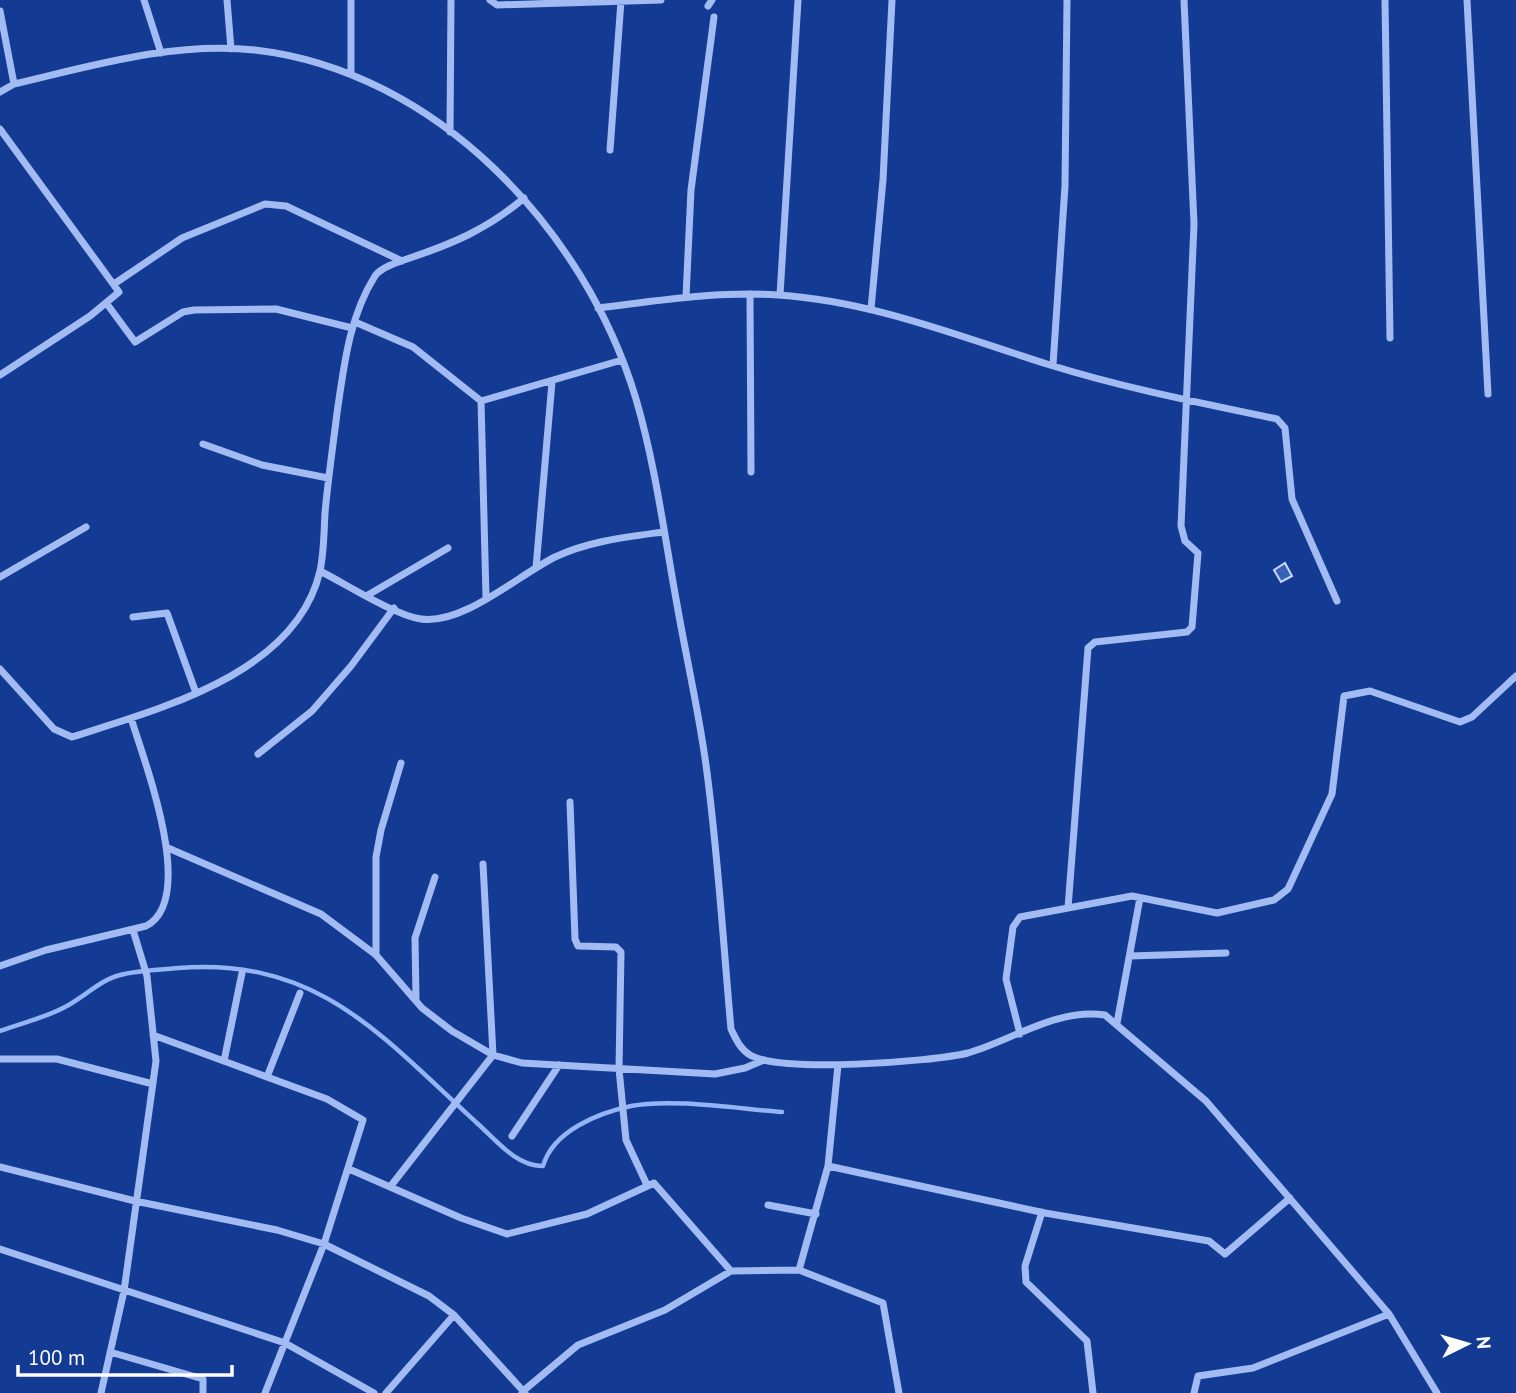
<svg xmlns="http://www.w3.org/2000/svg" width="1516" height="1393" viewBox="0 0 1516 1393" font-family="'PT Sans',sans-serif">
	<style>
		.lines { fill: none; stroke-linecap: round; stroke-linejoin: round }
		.stream { stroke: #94b4f5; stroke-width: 4.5 }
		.building { fill: #3861ba; stroke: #c9dafc; stroke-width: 2 }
		.street { stroke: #a2bbf2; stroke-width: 7 }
	</style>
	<rect width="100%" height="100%" fill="#143b93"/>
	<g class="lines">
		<path class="stream" d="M 0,1031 C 21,1023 45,1018 65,1007 C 83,998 100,980 120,975 C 138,970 159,970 178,968 C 320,957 382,1037 478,1124 C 496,1140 517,1167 543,1166 C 553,1131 598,1113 631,1106 C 671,1098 740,1109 782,1112"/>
	</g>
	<path class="building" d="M 1285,563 L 1292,576 L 1281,582 L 1274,570 Z"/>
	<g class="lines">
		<path class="street" d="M 144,0 L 161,53
			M 227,0 L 231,49
			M 351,0 L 351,72
			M 490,0 L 497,5 L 661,0
			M 1385,0 L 1390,338
			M 1467,0 L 1488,394
			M 708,6 L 712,0
			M 0,11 L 14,84
			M 0,92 L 14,84 C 91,66 174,41 255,50 C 436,71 585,229 636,399 C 656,467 665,540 678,610 C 687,661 699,713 706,765 C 718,852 723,941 731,1029 C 736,1039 740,1049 750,1055 C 780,1073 931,1062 968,1053 C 1013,1040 1056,1008 1105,1015 L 1206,1101 L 1389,1314 L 1437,1393
			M 0,129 L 119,292 L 90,316 L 0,375
			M 450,132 L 451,0
			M 610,150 L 621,1
			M 114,284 L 182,238 L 265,204 L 286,206 L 402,261
			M 750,294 L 751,472
			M 780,295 L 798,0
			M 686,297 L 691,190 L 714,17
			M 107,304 L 135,342 L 183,312 L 194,310 L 276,309 L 352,328
			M 598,308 C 657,301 717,291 778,295 C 872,301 961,337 1050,365 C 1124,388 1201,403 1277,419 L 1285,428 L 1292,499 L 1337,601
			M 871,309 L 883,180 L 892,0
			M 355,322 L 413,347 L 481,401
			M 1053,365 L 1065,186 L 1067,0
			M 203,444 L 262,465 L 328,478
			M 536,568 L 552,382
			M 320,571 C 346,584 394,615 421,619 C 463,625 517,576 555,557 C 589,541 626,537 663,532
			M 0,577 L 86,527
			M 368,595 L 448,548
			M 486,597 L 481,401 L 622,360
			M 133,617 L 167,613 L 196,693
			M 0,669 L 54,729 L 72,737 C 159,709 296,674 320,571 C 324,552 324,531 325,513 C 328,479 333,446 337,413 C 344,366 349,317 375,276 C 381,267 398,262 407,259 C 452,244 488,229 524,198
			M 258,754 L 312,711 L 351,666 L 394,608
			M 570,802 L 575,939 L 578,946 L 616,947 L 621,952 L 619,1069 L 626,1140 L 647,1185
			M 168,848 L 321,914 L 376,955 L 422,1008 L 452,1031 L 493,1055 L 522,1063 L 715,1074 L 745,1068 L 764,1060
			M 1068,908 L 1088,648 L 1095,642 L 1187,632 L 1192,627 L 1198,553 L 1185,541 L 1181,526 L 1194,224 L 1184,0
			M 376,955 L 376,857 L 381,830 L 401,763
			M 1130,956 L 1226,953
			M 0,966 L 46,950 L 146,926 C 198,899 144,761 131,718
			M 416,1000 L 415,938 L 435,877
			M 1117,1023 L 1140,898
			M 1020,1034 L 1006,979 L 1013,927 L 1020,917 L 1132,896 L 1217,913 L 1274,900 L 1288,889 L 1332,794 L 1344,696 L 1370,691 L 1460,722 L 1472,717 L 1516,676
			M 153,1035 L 327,1099 L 363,1120 L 324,1244 L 265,1393
			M 0,1059 L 57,1059 L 153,1084
			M 224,1061 L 242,973
			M 267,1077 L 300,993
			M 512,1136 L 559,1065
			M 828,1166 L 1045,1213 L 1209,1241 L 1225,1254 L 1290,1198
			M 0,1167 L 135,1201 L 277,1230 L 324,1244 L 429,1296 L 454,1315 L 525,1393
			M 349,1169 L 461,1218 L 507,1234 L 587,1214 L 654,1183 L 731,1271
			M 390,1187 L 493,1055 L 483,864
			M 768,1205 L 816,1214
			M 1042,1212 L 1025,1266 L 1026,1282 L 1087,1341 L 1093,1393
			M 0,1249 L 285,1343 L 374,1393
			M 799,1270 L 883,1303 L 899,1393
			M 110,1352 L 203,1379 L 203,1393
			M 522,1392 L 578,1345 L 665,1310 L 731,1271 L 799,1270 L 828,1166 L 838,1065
			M 101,1393 L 124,1291 L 156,1061 L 147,976 L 133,930
			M 386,1393 L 454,1315
			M 1194,1393 L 1198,1376 L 1253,1368 L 1389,1314"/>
	</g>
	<g transform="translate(1467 1344) rotate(85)" stroke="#143b93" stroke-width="5" paint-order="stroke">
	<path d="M0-5L12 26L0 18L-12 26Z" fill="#ffffff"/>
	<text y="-10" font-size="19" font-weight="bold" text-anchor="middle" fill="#ffffff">N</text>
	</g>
	<path d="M18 1365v10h214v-10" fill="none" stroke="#ffffff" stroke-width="3.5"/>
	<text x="28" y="1365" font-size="21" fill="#ffffff" stroke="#143b93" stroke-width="5" paint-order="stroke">100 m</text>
</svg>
